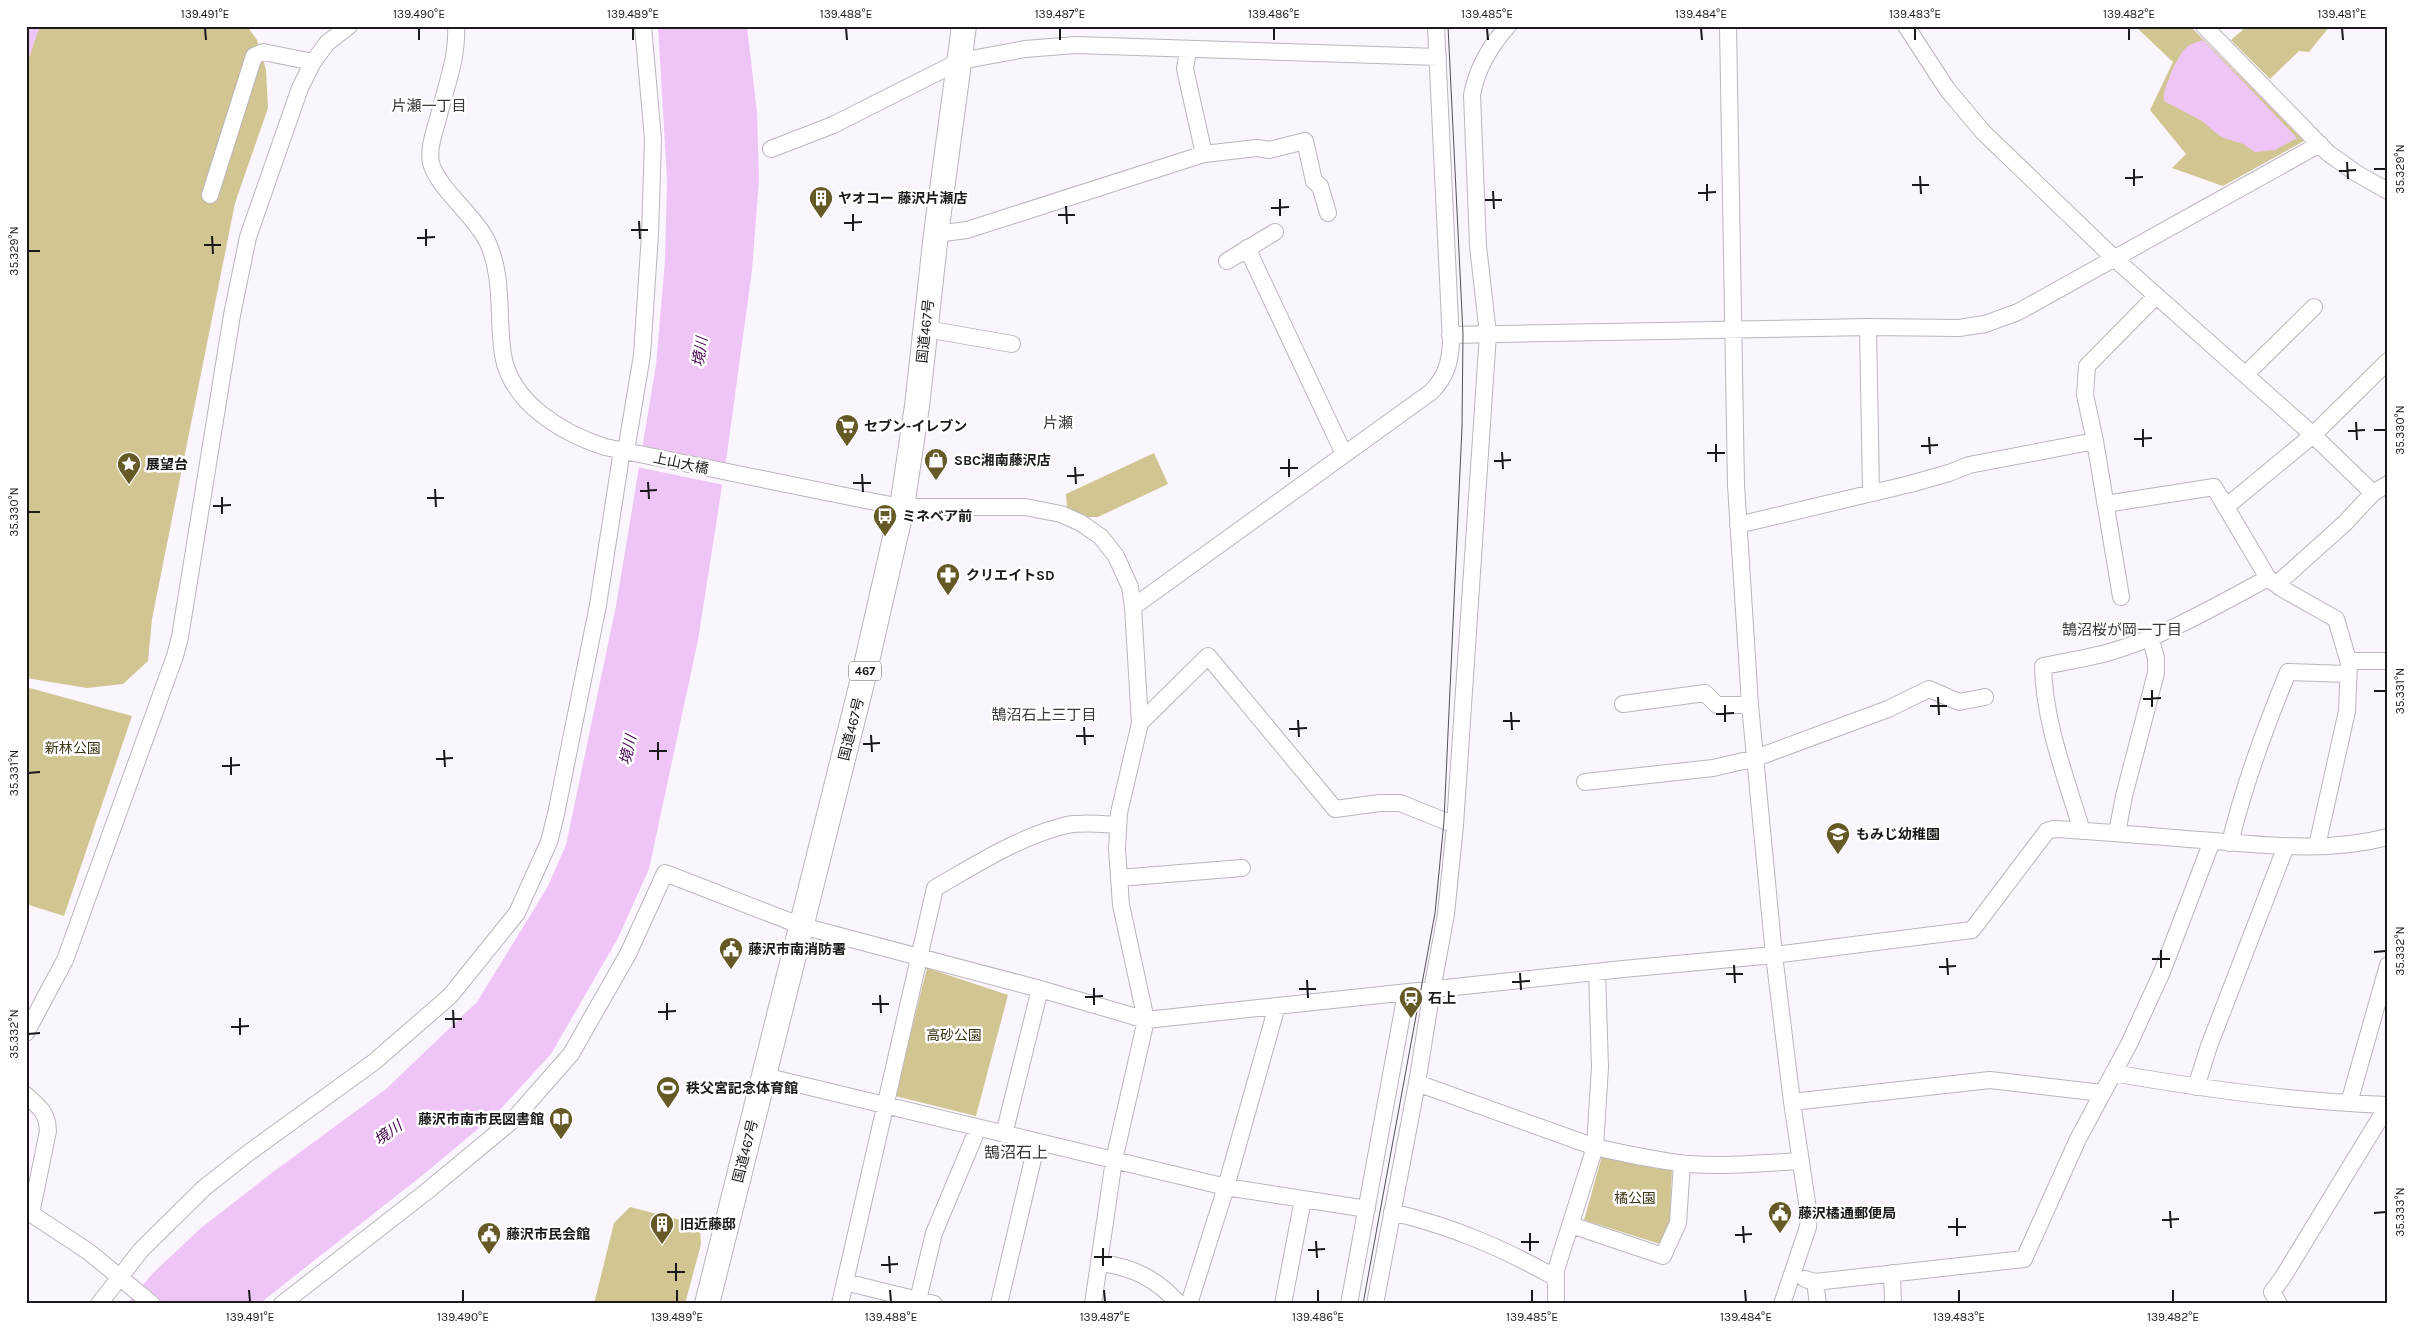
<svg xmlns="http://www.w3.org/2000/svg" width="2414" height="1330" viewBox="0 0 2414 1330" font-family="Karla,'Noto Sans JP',sans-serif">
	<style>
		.green { fill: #d1c592 }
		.water { fill: #efc5f8 }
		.pier { fill: #fbf5fd }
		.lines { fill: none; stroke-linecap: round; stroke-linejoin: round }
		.minor-casing { stroke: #bbb5bc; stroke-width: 18 }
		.highway-casing { stroke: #bbb5bc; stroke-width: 26 }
		.minor { stroke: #fff; stroke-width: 16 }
		.highway { stroke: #fff; stroke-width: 24 }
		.tram { stroke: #545155; stroke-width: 1 }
		.ticks { fill: none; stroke: #1b191b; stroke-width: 2 }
		.labels { text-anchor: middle; stroke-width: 5; stroke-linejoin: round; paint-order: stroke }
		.shield { fill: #fff; stroke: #5f5e5f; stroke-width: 1 }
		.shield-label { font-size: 12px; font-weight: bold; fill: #1b191b }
		.poi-label { font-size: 14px; font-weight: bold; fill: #1b191b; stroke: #fff; text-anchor: start }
		.street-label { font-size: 14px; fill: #1b191b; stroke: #fff }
		.park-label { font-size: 14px; fill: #3c3310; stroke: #fff }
		.neighbourhood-label { font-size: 15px; fill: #3b363c; stroke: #fff }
		.water-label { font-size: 15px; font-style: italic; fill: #460452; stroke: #fff }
		.quarter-label { font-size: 16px; fill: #3b363c; stroke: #fff }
		.neatline { fill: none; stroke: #1b191b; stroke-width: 2 }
		.ticks-label { font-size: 12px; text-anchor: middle; fill: #1b191b }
	</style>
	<rect width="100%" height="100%" fill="#fbf5fd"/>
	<path class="green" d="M 32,26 L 247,26 L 257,40 L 266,70 L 268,108 L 235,203 L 152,619 L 148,661 L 123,684 L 87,688 L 26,678 L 26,42 Z
		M 2135,26 L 2190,26 L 2304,141 L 2223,186 L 2172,168 L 2186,154 L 2150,110 L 2173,62 Z
		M 2247,26 L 2330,26 L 2309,52 L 2299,51 L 2270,79 L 2231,40 Z
		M 1154,453 L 1168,484 L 1098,517 L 1088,517 L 1067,508 L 1066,494 Z
		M 26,687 L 132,716 L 64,916 L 26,904 Z
		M 927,968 L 1008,995 L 976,1116 L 895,1096 Z
		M 1602,1156 L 1672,1169 L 1670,1219 L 1660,1244 L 1584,1220 Z
		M 630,1207 L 688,1222 L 700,1230 L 701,1244 L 685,1304 L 594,1304 L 614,1223 Z"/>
	<path class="water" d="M 26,26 L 40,26 L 26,66 Z
		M 658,26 L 747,26 L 757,113 L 759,180 L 752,270 L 727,454 L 698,640 L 649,869 L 618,938 L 551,1054 L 497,1113 L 424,1174 L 259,1304 L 127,1304 L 153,1273 L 201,1228 L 269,1175 L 386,1089 L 477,1002 L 547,888 L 566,845 L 616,606 L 656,365 L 665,261 L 667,180 Z
		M 2202,40 L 2205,42 L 2297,138 L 2275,150 L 2255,152 L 2243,144 L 2221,137 L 2202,121 L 2164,101 C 2161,92 2179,52 2187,47 C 2190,44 2198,42 2202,40 Z"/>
	<path class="pier" d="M 640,446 L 727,464 L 724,485 L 637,467 Z"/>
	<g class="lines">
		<g class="minor-casing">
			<path id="minor" d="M 456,26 C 458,56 446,86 439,115 C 435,130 428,148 431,163 C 438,189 475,215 488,243 C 504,279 497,317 503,355 C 511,403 562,433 605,447 L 875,502 L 902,507 L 1025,507 L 1061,514 L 1081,523 L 1101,537 L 1116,556 L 1130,587 L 1133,607 L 1140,723 L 1119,813 L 1117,849 L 1121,905 L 1146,1020 L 1114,1160 L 1093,1304
				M 1728,26 L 1736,485 L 1750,705 L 1774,955 L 1792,1102 L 1809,1216 L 1808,1227 L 1782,1304
				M 1906,26 L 1947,89 L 1983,132 L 2114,258 L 2313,435 L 2373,493
				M 2204,26 L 2328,153 L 2356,173 L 2388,191
				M 1188,50 L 1185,69 L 1187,78 L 1204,154
				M 771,149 L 833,125 L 960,61 L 1025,49 L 1076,45 L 1438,57
				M 210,195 L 254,56 L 263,52 L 313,62
				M 936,234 L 967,230 L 1204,154 L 1257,148 L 1269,150 L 1305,141 L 1314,181 L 1320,186 L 1328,213
				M 1247,248 L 1344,454
				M 1227,261 L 1275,232
				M 1868,327 L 1871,492
				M 926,329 L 1012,344
				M 1450,335 L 1868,327 L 1959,328 L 1985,324 L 2018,312 L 2320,144
				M 2245,375 L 2314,307
				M 2095,441 L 2085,395 L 2087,366 L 2156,296
				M 626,451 L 642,355 L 650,234 L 653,139 L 643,26
				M 2106,504 L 2214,487 L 2268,578 L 2281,588 L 2336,619 L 2349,663 L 2347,711 L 2317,846
				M 2227,506 L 2313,435 L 2388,361
				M 1738,525 L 1910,484 L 1949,473 L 1969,465 L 2095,441 L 2121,597
				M 2277,584 L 2345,523 L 2373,493 L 2388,484
				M 1133,607 L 1431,392 C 1446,377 1450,363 1451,342 L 1436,26
				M 2349,661 L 2388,661
				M 1623,704 L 1705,693 L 1717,705 L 1750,705
				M 1140,723 L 1208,656 L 1335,809 L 1380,803 L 1400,803 L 1455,825
				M 1585,782 L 1713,768 L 1756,758 L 1888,709 L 1929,689 L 1959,702 L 1985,697
				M 2082,831 C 2066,778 2044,722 2043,666 C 2065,662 2088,658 2110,652 C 2165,636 2218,605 2268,578
				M 2117,833 L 2124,796 L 2156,673 L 2156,658 L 2150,637
				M 2230,843 C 2244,784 2265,728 2288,672 L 2348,674
				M 1119,878 L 1242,868
				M 26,1033 L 65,960 L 175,656 L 180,637 L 232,315 L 248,237 L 300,88 L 313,62 L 327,43 L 349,26
				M 2113,1073 C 2204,1089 2295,1102 2388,1105
				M 764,1076 L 1226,1187 L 1367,1209
				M 1417,1083 L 1595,1147 C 1626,1154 1657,1161 1689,1164 C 1726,1167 1763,1163 1800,1161
				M 2196,1087 L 2209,1046 L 2286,846
				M 26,1095 C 40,1108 47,1112 48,1131 L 32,1209 L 33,1215 L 89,1252 L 152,1304
				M 1792,1102 L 1990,1080 L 2102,1093
				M 2349,1103 L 2388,965
				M 1004,1134 L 1040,989
				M 1392,1212 C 1453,1227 1501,1247 1556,1278
				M 1571,1225 L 1663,1256 L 1678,1223 L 1682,1163
				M 1100,1263 C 1133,1267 1157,1279 1179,1304
				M 1892,1273 L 1893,1304
				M 1805,1279 L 1815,1282 L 1818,1304
				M 845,1282 L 934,1304
				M 1815,1282 L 2024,1259 L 2078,1139 L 2129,1044 L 2162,972 L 2212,841
				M 918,1300 L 934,1233 L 978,1128
				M 99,1304 L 141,1250 L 204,1188 L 247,1154 L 374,1062 L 450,996 L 517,913 L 549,842 L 556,814 L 598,605 L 622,450
				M 282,1304 L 426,1192 L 513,1120 L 571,1054 L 628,954 L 665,873 L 802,926 L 1040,989 L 1146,1020 L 1623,969 L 1774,955 L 1972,930 L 2047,831 L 2054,829 C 2108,832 2161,837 2214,841 C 2272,846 2331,852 2388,837
				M 840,1304 L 935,888 C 977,864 1020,836 1067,825 C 1084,822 1101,824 1118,825
				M 999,1304 L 1037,1142
				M 1189,1304 L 1226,1187 L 1277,1006
				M 1283,1304 L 1303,1199
				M 1349,1304 L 1406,993
				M 1375,1304 L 1417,1083 L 1432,990 L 1446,914 L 1455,825 L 1488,334 L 1478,246 L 1472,95 C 1477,68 1489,47 1508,26
				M 1556,1304 L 1556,1270 L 1595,1147 L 1600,1067 L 1597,972
				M 2279,1304 L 2272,1292 L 2283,1277 L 2388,1105"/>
		</g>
		<g class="highway-casing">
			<path id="highway" d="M 707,1304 L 862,683 L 902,507 L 917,406 L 936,234 L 964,26"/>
		</g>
		<use href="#minor" class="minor"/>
		<use href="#highway" class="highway"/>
		<path class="tram" d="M 1363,1304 L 1435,913 L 1444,821 L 1462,427 L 1463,334 L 1448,26"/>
	</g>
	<path class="ticks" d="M 205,28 L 206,40M 419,28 L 419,40M 633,28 L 633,40M 846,28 L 847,40M 1060,28 L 1060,40M 1274,28 L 1274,40M 1487,28 L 1488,40M 1701,28 L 1702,40M 1915,28 L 1915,40M 2129,28 L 2129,40M 2342,28 L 2343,40M 2347,162 L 2348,179M 2134,169 L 2134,186M 2374,169 L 2386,169M 2339,171 L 2356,170M 1920,176 L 1921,194M 2125,178 L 2143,177M 1707,184 L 1707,201M 1912,185 L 1929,185M 1493,191 L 1494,209M 1698,193 L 1716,192M 1280,199 L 1280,216M 1485,200 L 1502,200M 1066,206 L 1067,224M 1271,208 L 1289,207M 853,214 L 853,231M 1058,215 L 1075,215M 639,221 L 640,239M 844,223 L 862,222M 426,229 L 426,246M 631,230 L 648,230M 212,236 L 213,254M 417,238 L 435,237M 204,245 L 221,245M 28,251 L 40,251M 2356,422 L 2357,440M 2143,429 L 2143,447M 2374,430 L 2386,430M 2348,431 L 2365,430M 1929,437 L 1930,454M 2134,439 L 2152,438M 1716,444 L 1716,462M 1921,446 L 1938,445M 1502,452 L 1503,469M 1707,453 L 1725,453M 1289,459 L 1289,477M 1494,461 L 1511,460M 1075,467 L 1076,484M 1280,468 L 1298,468M 862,474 L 863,492M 1067,476 L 1084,475M 648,482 L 649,499M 853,483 L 871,483M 435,489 L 436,507M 640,491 L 657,490M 222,497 L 222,514M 427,498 L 444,498M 213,506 L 231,505M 28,512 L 40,512M 2152,690 L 2152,707M 2374,691 L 2386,691M 1938,697 L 1939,715M 2143,699 L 2161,698M 1725,705 L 1725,722M 1930,706 L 1947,706M 1511,712 L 1512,730M 1716,714 L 1734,713M 1298,720 L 1299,737M 1503,721 L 1520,721M 1084,727 L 1085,745M 1289,729 L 1307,728M 871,735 L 872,752M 1076,736 L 1094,736M 658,742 L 658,760M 863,744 L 880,743M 444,750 L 445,767M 649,751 L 667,751M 231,757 L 231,775M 436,759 L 453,758M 222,766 L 240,765M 28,773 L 40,772M 2161,950 L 2161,968M 2374,952 L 2386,951M 1947,958 L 1948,975M 2152,959 L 2170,959M 1734,965 L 1735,983M 1939,967 L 1956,966M 1520,973 L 1521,990M 1726,974 L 1743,974M 1307,980 L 1308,998M 1512,982 L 1530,981M 1094,988 L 1094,1005M 1299,989 L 1316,989M 880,995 L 881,1013M 1085,997 L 1103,996M 667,1003 L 667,1020M 872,1004 L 889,1004M 453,1010 L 454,1028M 658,1012 L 676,1011M 240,1018 L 240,1035M 445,1019 L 462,1019M 231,1027 L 249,1026M 28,1034 L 40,1033M 2170,1211 L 2171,1228M 2374,1213 L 2386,1212M 1957,1218 L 1957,1236M 2162,1220 L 2179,1219M 1743,1226 L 1744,1243M 1948,1227 L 1966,1227M 1530,1233 L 1530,1251M 1735,1235 L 1752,1234M 1316,1241 L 1317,1258M 1521,1242 L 1539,1242M 1103,1248 L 1103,1266M 1308,1250 L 1325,1249M 889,1256 L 890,1273M 1094,1257 L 1112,1257M 676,1263 L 676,1281M 881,1265 L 898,1264M 667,1272 L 685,1272M 249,1290 L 250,1302M 463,1290 L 463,1302M 677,1290 L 677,1302M 890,1290 L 891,1302M 1104,1290 L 1105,1302M 1318,1290 L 1318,1302M 1532,1290 L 1532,1302M 1745,1290 L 1746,1302M 1959,1290 L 1959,1302M 2173,1290 L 2173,1302"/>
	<defs>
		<g id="building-pin" transform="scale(1.25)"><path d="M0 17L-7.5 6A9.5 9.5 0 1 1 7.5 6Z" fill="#655926" stroke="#fff"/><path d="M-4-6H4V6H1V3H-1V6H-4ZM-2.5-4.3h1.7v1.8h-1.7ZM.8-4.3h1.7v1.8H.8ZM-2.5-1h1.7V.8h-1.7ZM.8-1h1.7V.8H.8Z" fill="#fff"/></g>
		<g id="supermarket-pin" transform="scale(1.25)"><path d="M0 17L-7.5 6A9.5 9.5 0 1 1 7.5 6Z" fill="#655926" stroke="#fff"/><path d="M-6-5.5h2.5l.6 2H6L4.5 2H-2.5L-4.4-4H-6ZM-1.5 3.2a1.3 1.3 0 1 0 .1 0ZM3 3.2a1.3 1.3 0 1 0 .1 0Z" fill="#fff"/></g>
		<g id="shop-pin" transform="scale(1.25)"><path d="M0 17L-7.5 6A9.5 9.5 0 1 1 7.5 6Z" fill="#655926" stroke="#fff"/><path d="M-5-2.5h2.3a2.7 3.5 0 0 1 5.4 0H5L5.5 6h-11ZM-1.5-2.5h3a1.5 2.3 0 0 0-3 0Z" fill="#fff"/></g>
		<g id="sight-pin" transform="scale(1.25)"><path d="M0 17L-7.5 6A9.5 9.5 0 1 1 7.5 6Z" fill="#655926" stroke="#fff"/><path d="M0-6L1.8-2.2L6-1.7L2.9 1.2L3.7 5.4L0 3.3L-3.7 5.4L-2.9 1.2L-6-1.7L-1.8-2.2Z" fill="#fff"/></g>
		<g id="bus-pin" transform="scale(1.25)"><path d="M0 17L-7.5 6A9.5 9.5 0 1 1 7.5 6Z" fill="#655926" stroke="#fff"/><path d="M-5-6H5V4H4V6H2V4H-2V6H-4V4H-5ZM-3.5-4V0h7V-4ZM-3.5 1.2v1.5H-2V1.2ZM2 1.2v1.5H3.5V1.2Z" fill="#fff"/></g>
		<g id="pharmacy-pin" transform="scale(1.25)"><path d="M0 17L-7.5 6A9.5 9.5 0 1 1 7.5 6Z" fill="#655926" stroke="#fff"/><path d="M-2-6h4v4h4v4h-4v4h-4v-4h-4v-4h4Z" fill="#fff"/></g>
		<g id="school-pin" transform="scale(1.25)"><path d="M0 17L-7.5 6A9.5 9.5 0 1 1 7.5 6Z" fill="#655926" stroke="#fff"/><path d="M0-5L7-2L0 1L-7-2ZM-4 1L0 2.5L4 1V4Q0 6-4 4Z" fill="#fff"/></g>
		<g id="civic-pin" transform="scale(1.25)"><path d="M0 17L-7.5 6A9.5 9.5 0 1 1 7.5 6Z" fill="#655926" stroke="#fff"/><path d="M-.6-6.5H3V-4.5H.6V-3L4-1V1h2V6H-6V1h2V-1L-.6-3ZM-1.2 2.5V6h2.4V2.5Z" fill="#fff"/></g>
		<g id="station-pin" transform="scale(1.25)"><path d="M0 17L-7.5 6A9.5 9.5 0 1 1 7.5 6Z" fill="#655926" stroke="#fff"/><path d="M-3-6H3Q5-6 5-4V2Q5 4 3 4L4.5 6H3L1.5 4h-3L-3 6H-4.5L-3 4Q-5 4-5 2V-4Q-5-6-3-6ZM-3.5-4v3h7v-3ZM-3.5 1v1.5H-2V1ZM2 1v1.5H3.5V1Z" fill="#fff"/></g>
		<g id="stadium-pin" transform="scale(1.25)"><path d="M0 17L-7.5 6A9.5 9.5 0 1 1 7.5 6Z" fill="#655926" stroke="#fff"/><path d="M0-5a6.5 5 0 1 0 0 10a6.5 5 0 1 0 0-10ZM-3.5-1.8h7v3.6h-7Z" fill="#fff"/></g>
		<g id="library-pin" transform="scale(1.25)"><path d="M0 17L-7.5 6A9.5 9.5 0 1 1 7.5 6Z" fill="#655926" stroke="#fff"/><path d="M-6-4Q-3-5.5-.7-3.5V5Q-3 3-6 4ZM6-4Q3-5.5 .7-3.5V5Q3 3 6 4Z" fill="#fff"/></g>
	</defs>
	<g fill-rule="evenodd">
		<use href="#building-pin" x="821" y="198"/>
		<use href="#supermarket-pin" x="847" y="426"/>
		<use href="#shop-pin" x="936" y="460"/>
		<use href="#sight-pin" x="129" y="464"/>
		<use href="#bus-pin" x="885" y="516"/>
		<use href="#pharmacy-pin" x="948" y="575"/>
		<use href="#school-pin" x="1838" y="834"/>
		<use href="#civic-pin" x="731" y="949"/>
		<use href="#station-pin" x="1411" y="998"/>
		<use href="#stadium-pin" x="668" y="1088"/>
		<use href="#library-pin" x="561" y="1119"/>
		<use href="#civic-pin" x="1780" y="1213"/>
		<use href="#building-pin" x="662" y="1224"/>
		<use href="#civic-pin" x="489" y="1234"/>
	</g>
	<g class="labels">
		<rect class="shield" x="849" y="661.5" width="32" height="19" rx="4"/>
		<g class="shield-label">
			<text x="865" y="675">467</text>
		</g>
		<g class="poi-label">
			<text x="838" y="203">ヤオコー 藤沢片瀬店</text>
			<text x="864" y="431">セブン-イレブン</text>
			<text x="954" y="465">SBC湘南藤沢店</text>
			<text x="146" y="469">展望台</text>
			<text x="902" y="521">ミネベア前</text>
			<text x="966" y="580">クリエイトSD</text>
			<text x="1856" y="839">もみじ幼稚園</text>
			<text x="748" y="954">藤沢市南消防署</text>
			<text x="1428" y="1003">石上</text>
			<text x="686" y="1093">秩父宮記念体育館</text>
			<text x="544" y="1124" text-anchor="end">藤沢市南市民図書館</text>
			<text x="1798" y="1218">藤沢橘通郵便局</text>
			<text x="680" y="1229">旧近藤邸</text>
			<text x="506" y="1239">藤沢市民会館</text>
		</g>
		<g class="street-label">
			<text transform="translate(925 331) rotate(-84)" y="5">国道467号</text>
			<text transform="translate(681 463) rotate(12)" y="5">上山大橋</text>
			<text transform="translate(851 729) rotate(-76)" y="5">国道467号</text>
			<text transform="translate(745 1151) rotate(-76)" y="5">国道467号</text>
		</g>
		<g class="park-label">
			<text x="73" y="753">新林公園</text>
			<text x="954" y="1040">高砂公園</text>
			<text x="1635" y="1203">橘公園</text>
		</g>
		<g class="neighbourhood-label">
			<text x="429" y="111">片瀬一丁目</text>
			<text x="1058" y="428">片瀬</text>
			<text x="2122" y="635">鵠沼桜が岡一丁目</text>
			<text x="1044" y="720">鵠沼石上三丁目</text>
		</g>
		<g class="water-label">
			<text transform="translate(700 352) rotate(-82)" y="5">境川</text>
			<text transform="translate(628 750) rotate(-77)" y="5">境川</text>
			<text transform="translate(388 1133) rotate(-36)" y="5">境川</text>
		</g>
		<g class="quarter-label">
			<text x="1016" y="1158">鵠沼石上</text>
		</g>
	</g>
	<rect width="2414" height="1330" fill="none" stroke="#ffffff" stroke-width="55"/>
	<rect x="28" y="28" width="2358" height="1274" class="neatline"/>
	<g class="ticks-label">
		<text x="205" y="18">139.491°E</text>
		<text x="419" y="18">139.490°E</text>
		<text x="633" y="18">139.489°E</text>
		<text x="846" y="18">139.488°E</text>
		<text x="1060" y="18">139.487°E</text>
		<text x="1274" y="18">139.486°E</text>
		<text x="1487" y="18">139.485°E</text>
		<text x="1701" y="18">139.484°E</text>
		<text x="1915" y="18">139.483°E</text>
		<text x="2129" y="18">139.482°E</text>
		<text x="2342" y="18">139.481°E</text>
		<text transform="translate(2400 169) rotate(-90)" y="4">35.329°N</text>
		<text transform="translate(14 251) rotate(-90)" y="4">35.329°N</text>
		<text transform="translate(2400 430) rotate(-90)" y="4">35.330°N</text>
		<text transform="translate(14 512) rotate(-90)" y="4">35.330°N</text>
		<text transform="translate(2400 691) rotate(-90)" y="4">35.331°N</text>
		<text transform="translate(14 773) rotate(-90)" y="4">35.331°N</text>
		<text transform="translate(2400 951) rotate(-90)" y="4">35.332°N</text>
		<text transform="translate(14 1034) rotate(-90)" y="4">35.332°N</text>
		<text transform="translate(2400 1212) rotate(-90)" y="4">35.333°N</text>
		<text x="250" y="1321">139.491°E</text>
		<text x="463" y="1321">139.490°E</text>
		<text x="677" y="1321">139.489°E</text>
		<text x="891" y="1321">139.488°E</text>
		<text x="1105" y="1321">139.487°E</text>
		<text x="1318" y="1321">139.486°E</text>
		<text x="1532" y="1321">139.485°E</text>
		<text x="1746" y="1321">139.484°E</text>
		<text x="1959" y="1321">139.483°E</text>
		<text x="2173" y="1321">139.482°E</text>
	</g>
</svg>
